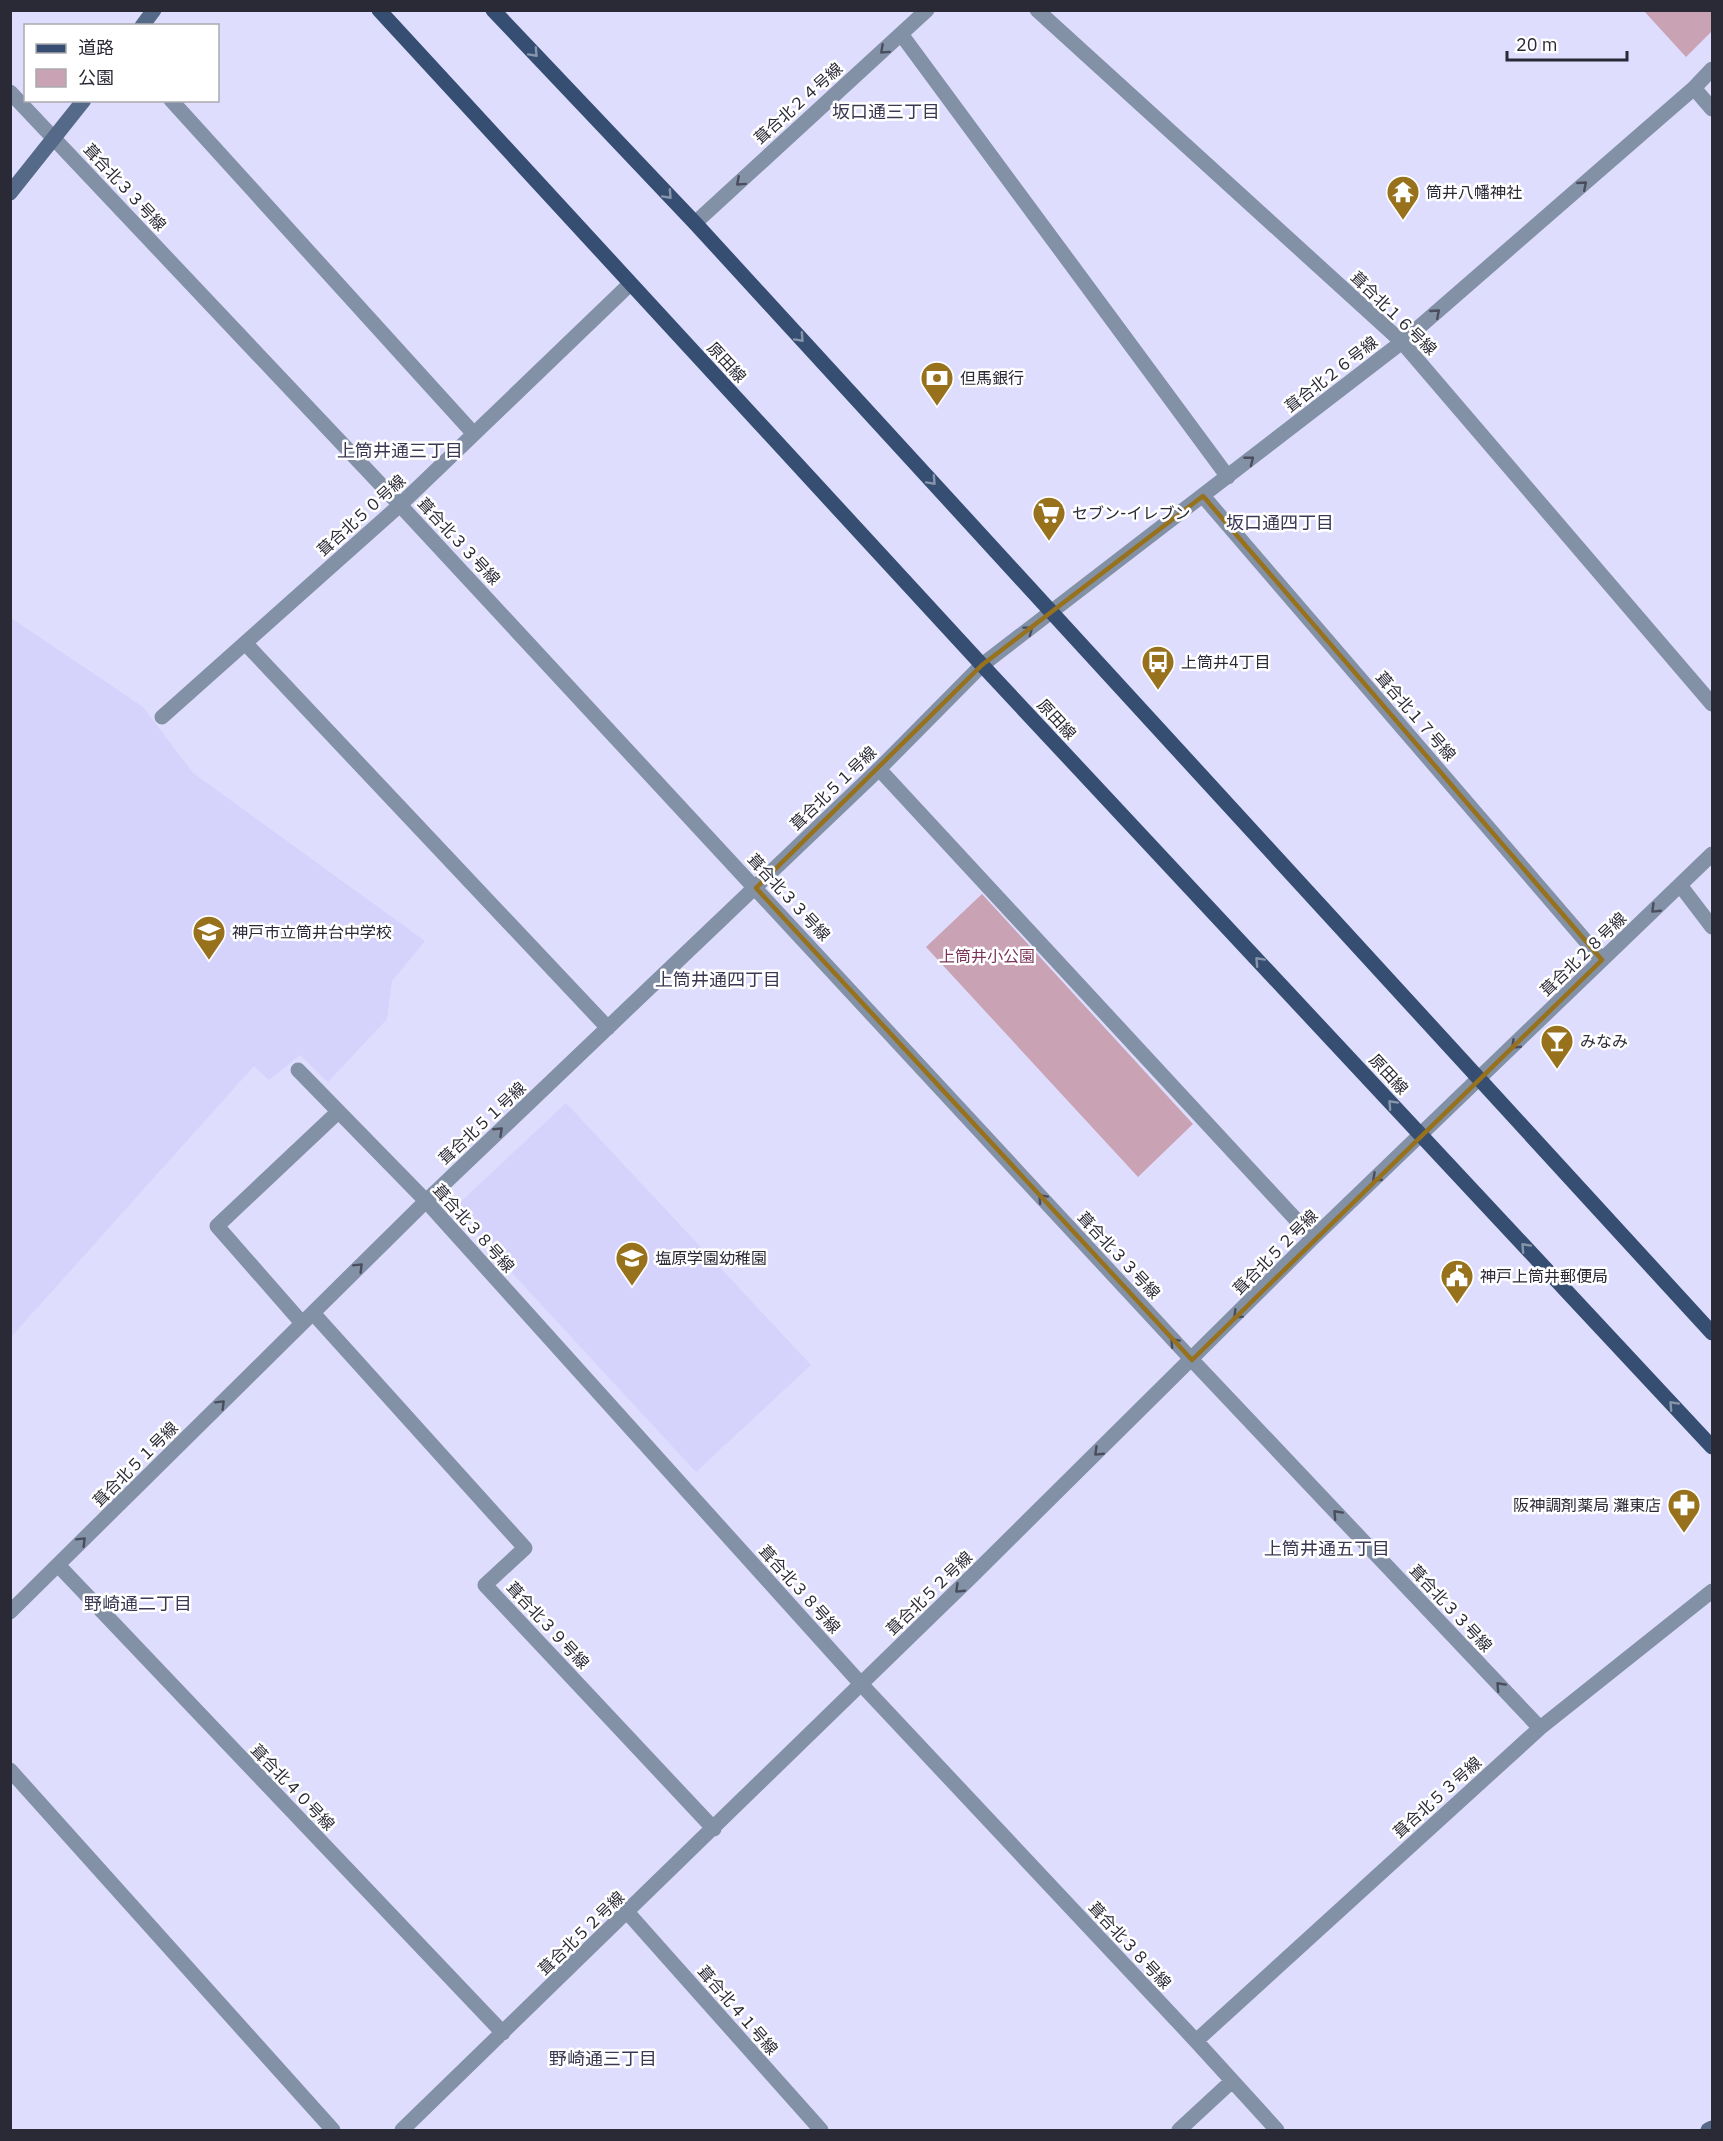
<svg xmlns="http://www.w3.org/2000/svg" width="1723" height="2141" viewBox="0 0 1723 2141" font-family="'IBM Plex Sans','Noto Sans JP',sans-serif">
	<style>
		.built { fill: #d5d2fb }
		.green { fill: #c9a2b3 }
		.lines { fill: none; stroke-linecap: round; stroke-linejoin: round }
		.street { stroke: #8291a6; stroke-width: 15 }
		.secondary { stroke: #556a88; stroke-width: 15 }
		.primary { stroke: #364e72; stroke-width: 15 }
		.oneway { stroke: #494d5d }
		.oneway2 { stroke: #8695aa }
		.marked { fill: none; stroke: #97711c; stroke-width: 4.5; stroke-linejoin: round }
		.labels { text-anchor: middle; stroke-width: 5; stroke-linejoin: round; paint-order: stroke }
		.street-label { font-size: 16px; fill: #2a2936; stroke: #fff }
		.poi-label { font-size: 16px; fill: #2a2936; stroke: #fff; text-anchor: start }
		.park-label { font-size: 16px; fill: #7c345a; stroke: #fff }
		.neighbourhood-label { font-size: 18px; fill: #3b3853; stroke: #fff }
	</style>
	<rect width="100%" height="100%" fill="#dfddfe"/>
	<path class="built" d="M 11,618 L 143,707 L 193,773 L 425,941 L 392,981 L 387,1019 L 328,1082 L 300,1055 L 269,1080 L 254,1066 L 11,1337 Z
		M 566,1103 L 811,1365 L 696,1472 L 453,1209 Z"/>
	<path class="green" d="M 1644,11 L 1712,11 L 1712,31 L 1686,57 Z
		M 982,894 L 1193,1124 L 1138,1177 L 926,947 Z"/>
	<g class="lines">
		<path class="street" d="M 1037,10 L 1402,342 L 1712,704
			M 901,34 L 1228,477
			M 1694,88 L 1712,109
			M 10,92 L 400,505 L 1192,1360 L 1540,1728
			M 171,100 L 474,434
			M 695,223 L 927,10
			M 1203,496 L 1602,960
			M 245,643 L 608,1028
			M 162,717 L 400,505 L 630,284
			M 879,769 L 1313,1238
			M 1680,885 L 1712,927
			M 298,1070 L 426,1201 L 861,1684 L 1196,2041 L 1277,2130
			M 313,1313 L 525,1548 L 485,1585 L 714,1829
			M 302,1323 L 217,1226 L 338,1112
			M 58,1565 L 503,2033
			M 10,1612 L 426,1201 L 879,769 L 982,665 L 1402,342 L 1694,88 L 1712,69
			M 10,1770 L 333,2130
			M 628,1913 L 821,2130
			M 1196,2041 L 1540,1728 L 1712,1591
			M 402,2130 L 973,1575 L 1313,1238 L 1712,854
			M 1179,2130 L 1232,2081"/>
		<path class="secondary" d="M 142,26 L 154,10
			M 10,193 L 84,100
			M 1708,2130 L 1712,2128"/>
		<path class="primary" d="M 379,10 L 982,665 L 1712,1447
			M 493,10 L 695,223 L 1712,1333"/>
	</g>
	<defs><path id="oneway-chevron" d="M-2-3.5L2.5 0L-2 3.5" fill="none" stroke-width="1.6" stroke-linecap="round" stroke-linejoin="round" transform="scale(1.5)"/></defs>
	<g class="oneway">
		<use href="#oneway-chevron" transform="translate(884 50) rotate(138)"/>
		<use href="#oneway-chevron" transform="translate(740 182) rotate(138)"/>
		<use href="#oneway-chevron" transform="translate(1583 185) rotate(-41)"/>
		<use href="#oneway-chevron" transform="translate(1436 313) rotate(-41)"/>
		<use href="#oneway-chevron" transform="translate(1250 460) rotate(-38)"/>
		<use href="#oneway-chevron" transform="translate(1029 630) rotate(-37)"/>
		<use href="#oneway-chevron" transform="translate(1655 909) rotate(136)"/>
		<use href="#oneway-chevron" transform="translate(1515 1045) rotate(136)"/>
		<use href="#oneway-chevron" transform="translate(499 1131) rotate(-43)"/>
		<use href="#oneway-chevron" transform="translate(1376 1178) rotate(137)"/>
		<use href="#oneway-chevron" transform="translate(1042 1198) rotate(-133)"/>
		<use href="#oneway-chevron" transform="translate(359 1267) rotate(-45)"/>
		<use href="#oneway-chevron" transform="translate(1237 1315) rotate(135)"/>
		<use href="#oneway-chevron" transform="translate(1174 1342) rotate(-133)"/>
		<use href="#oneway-chevron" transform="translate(221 1404) rotate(-45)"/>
		<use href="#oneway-chevron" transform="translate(1098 1452) rotate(136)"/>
		<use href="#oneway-chevron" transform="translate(1337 1514) rotate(-133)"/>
		<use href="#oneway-chevron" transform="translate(82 1541) rotate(-45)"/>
		<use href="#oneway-chevron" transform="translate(959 1589) rotate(136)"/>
		<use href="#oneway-chevron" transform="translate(1500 1686) rotate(-133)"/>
	</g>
	<g class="oneway2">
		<use href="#oneway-chevron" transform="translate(534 53) rotate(47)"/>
		<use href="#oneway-chevron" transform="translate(668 195) rotate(47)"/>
		<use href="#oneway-chevron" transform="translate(800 338) rotate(47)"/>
		<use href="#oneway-chevron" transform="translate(932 481) rotate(47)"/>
		<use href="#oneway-chevron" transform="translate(1259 961) rotate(-133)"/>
		<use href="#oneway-chevron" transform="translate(1392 1104) rotate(-133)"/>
		<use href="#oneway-chevron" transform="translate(1525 1247) rotate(-133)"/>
		<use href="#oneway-chevron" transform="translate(1673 1405) rotate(-133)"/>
	</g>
	<path class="marked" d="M 1203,496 L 1602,960 L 1192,1360 L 756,888 L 982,665 Z"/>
	<defs>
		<g id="temple-pin" transform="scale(1.725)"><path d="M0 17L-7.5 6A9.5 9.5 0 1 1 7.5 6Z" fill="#97711c" stroke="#fff"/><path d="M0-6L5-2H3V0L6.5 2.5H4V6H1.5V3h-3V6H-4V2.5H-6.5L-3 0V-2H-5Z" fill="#fff"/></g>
		<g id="bank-pin" transform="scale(1.725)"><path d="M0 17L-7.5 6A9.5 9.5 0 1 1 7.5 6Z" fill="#97711c" stroke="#fff"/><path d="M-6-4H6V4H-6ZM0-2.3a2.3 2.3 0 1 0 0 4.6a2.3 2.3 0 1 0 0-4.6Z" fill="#fff"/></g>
		<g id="supermarket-pin" transform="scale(1.725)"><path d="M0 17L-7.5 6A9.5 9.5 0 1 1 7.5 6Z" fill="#97711c" stroke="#fff"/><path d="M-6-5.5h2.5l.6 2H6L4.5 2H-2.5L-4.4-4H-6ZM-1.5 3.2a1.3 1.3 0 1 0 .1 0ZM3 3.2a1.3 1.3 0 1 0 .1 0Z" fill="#fff"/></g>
		<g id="bus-pin" transform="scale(1.725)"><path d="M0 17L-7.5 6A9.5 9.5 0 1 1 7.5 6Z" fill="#97711c" stroke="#fff"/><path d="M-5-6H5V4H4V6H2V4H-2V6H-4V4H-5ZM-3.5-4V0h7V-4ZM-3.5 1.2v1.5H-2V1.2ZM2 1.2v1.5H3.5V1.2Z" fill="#fff"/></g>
		<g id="school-pin" transform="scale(1.725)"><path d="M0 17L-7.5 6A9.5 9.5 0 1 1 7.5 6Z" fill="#97711c" stroke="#fff"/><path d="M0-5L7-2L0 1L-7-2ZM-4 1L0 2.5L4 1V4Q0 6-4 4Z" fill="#fff"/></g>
		<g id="bar-pin" transform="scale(1.725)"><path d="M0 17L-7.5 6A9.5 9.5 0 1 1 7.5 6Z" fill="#97711c" stroke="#fff"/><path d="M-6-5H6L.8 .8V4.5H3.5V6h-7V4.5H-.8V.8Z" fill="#fff"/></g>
		<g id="civic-pin" transform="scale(1.725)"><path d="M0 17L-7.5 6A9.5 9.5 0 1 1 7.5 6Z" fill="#97711c" stroke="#fff"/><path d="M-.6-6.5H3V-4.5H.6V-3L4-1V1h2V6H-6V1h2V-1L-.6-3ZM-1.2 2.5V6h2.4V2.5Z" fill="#fff"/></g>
		<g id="pharmacy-pin" transform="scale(1.725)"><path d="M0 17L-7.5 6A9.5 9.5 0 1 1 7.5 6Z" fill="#97711c" stroke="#fff"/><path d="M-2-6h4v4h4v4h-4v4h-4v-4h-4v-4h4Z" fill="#fff"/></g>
	</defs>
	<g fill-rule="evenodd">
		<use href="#temple-pin" x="1403" y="192"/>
		<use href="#bank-pin" x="937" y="378"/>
		<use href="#supermarket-pin" x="1049" y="513"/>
		<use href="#bus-pin" x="1158" y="662"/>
		<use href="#school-pin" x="209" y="932"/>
		<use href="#bar-pin" x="1557" y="1041"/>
		<use href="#school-pin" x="632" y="1258"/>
		<use href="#civic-pin" x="1457" y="1276"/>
		<use href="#pharmacy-pin" x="1684" y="1505"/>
	</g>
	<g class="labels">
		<g class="street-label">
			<text transform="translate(798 103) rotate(-42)" y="6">葺合北２４号線</text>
			<text transform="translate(125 187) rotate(47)" y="6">葺合北３３号線</text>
			<text transform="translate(1394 313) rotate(44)" y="6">葺合北１６号線</text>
			<text transform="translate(727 362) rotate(47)" y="6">原田線</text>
			<text transform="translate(1331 374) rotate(-38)" y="6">葺合北２６号線</text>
			<text transform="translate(361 515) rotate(-42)" y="6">葺合北５０号線</text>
			<text transform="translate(459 541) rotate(47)" y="6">葺合北３３号線</text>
			<text transform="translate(1416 716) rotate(49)" y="6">葺合北１７号線</text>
			<text transform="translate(1057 719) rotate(47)" y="6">原田線</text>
			<text transform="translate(833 788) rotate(-44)" y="6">葺合北５１号線</text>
			<text transform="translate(789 897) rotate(47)" y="6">葺合北３３号線</text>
			<text transform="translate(1583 954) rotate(-44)" y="6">葺合北２８号線</text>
			<text transform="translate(1389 1074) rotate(47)" y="6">原田線</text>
			<text transform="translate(482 1123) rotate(-43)" y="6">葺合北５１号線</text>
			<text transform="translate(474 1228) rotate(48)" y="6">葺合北３８号線</text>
			<text transform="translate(1275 1252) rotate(-45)" y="6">葺合北５２号線</text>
			<text transform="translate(1119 1255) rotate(47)" y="6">葺合北３３号線</text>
			<text transform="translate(135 1464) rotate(-45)" y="6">葺合北５１号線</text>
			<text transform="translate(800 1589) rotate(48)" y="6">葺合北３８号線</text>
			<text transform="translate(929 1593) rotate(-44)" y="6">葺合北５２号線</text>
			<text transform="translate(1451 1608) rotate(47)" y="6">葺合北３３号線</text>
			<text transform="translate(548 1625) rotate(47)" y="6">葺合北３９号線</text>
			<text transform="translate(293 1787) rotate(46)" y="6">葺合北４０号線</text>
			<text transform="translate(1437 1797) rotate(-42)" y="6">葺合北５３号線</text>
			<text transform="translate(581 1933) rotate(-44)" y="6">葺合北５２号線</text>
			<text transform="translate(1130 1945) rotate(47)" y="6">葺合北３８号線</text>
			<text transform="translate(738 2010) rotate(49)" y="6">葺合北４１号線</text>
		</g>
		<g class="poi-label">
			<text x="1426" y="198">筒井八幡神社</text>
			<text x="960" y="384">但馬銀行</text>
			<text x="1072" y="519">セブン-イレブン</text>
			<text x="1181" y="668">上筒井4丁目</text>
			<text x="232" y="938">神戸市立筒井台中学校</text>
			<text x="1580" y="1047">みなみ</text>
			<text x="655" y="1264">塩原学園幼稚園</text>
			<text x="1480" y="1282">神戸上筒井郵便局</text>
			<text x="1661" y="1511" text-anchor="end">阪神調剤薬局 灘東店</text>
		</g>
		<g class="park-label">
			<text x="987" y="962">上筒井小公園</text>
		</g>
		<g class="neighbourhood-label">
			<text x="886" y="118">坂口通三丁目</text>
			<text x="400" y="457">上筒井通三丁目</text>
			<text x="1280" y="529">坂口通四丁目</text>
			<text x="718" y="986">上筒井通四丁目</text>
			<text x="1327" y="1555">上筒井通五丁目</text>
			<text x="138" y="1610">野崎通二丁目</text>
			<text x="603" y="2065">野崎通三丁目</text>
		</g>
	</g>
	<rect width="1723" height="2141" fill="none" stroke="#2a2936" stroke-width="24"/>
	<rect x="24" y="24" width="195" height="78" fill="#ffffff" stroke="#aaa9af" stroke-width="1.5"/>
	<rect x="36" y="44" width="30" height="9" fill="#364e72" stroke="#aaa9af" stroke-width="1.5"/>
	<text x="78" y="54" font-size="18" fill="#2a2936">道路</text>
	<rect x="36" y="69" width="30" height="18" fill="#c9a2b3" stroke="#aaa9af" stroke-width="1.5"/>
	<text x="78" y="84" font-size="18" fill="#2a2936">公園</text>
	<path d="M1507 51v9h120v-9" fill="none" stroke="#2a2936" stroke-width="3"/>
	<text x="1516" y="51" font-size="18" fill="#2a2936" stroke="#ffffff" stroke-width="4.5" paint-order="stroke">20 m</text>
</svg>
